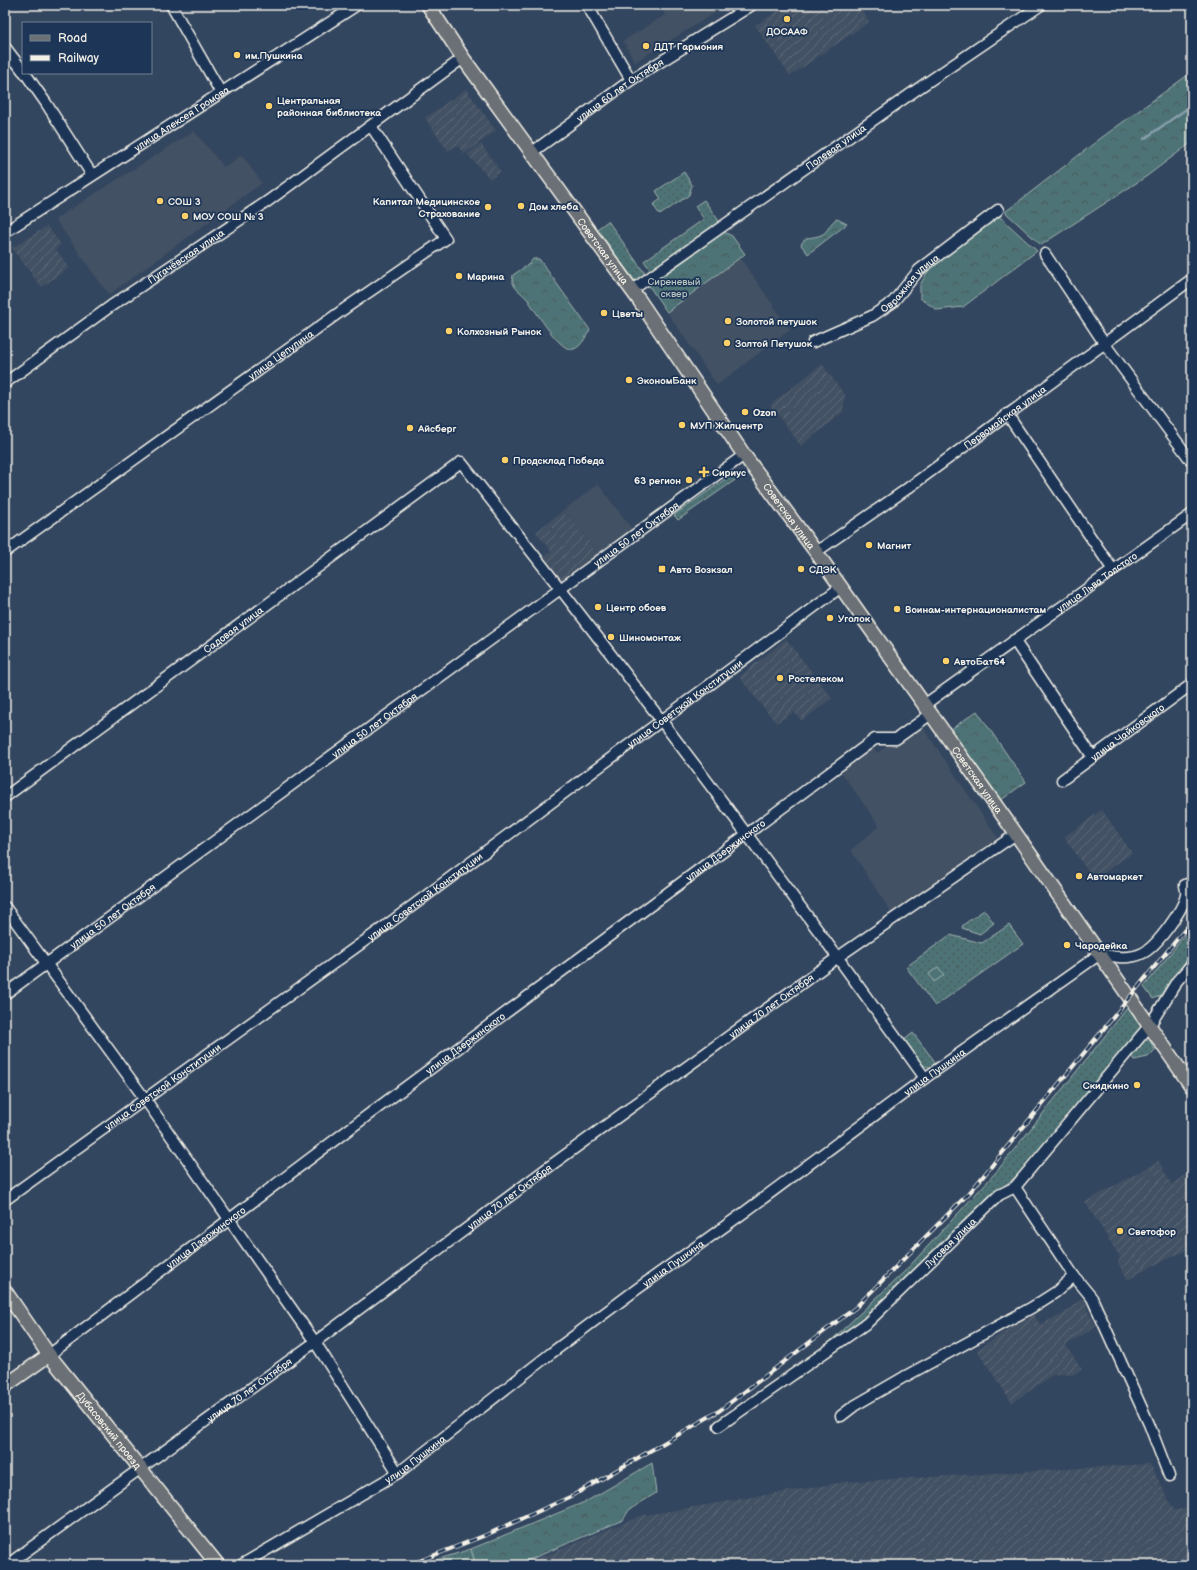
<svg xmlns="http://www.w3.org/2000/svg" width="1197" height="1570" viewBox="0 0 1197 1570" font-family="'Balsamiq Sans',sans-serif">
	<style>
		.built { fill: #425164 }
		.industrial { fill: url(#industrial-furrows) }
		.grass { fill: url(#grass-dots); stroke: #a0b2af }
		.forest { fill: url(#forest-crowns); stroke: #a0b2af }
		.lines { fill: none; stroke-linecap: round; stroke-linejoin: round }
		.stream { stroke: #879fac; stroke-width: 2.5 }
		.minor-casing { stroke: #f4f1e8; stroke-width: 13 }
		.major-casing { stroke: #f4f1e8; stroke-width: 16 }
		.minor { stroke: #1d3557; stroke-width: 10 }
		.major { stroke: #6b7074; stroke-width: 13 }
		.rail-casing { stroke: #f4f1e8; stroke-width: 4 }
		.rail { stroke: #1d3557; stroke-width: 2.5; stroke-dasharray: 8; stroke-linecap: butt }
		.poi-dot { fill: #ffd166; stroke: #1d3557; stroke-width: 1.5 }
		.labels { text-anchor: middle; stroke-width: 3.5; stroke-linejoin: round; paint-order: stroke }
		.poi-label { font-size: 10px; font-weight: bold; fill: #f4f1e8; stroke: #1d3557; text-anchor: start }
		.street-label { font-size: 10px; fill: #f4f1e8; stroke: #1d3557 }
		.park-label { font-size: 10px; fill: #bac5c0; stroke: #1d3557 }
	</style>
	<defs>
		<pattern id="industrial-furrows" width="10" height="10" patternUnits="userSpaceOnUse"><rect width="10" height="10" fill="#425164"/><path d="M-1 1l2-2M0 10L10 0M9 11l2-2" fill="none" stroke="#5e6a7a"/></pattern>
		<pattern id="grass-dots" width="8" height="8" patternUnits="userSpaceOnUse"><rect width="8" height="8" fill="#4d7376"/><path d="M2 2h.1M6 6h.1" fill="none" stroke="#4b5b5c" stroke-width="1.8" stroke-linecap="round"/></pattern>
		<pattern id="forest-crowns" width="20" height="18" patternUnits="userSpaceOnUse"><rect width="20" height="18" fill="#4d7376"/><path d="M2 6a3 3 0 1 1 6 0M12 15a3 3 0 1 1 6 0" fill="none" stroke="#4b5b5c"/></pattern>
	</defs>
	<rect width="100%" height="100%" fill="#33465f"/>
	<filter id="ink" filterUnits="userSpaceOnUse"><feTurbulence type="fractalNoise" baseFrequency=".025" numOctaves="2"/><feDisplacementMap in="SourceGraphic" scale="8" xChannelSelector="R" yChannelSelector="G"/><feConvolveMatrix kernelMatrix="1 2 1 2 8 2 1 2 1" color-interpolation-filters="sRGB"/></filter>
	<g filter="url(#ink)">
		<path class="built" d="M 660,5 L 728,5 L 635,62 L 623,41 L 665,15 Z
			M 194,131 L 224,167 L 242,155 L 262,183 L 110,294 L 103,287 L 55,219 Z
			M 740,257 L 790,330 L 717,385 L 667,312 Z
			M 598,484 L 632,529 L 598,553 L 564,510 Z
			M 919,722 L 998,838 L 892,914 L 851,850 L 879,826 L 840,770 L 872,747 L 877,753 Z"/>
		<path class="industrial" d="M 788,5 L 859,5 L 869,22 L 790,76 L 755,25 Z
			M 466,89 L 496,131 L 464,154 L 457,145 L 448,151 L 425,118 Z
			M 481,144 L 501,172 L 490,179 L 467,154 Z
			M 47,226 L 61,244 L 56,249 L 69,268 L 41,287 L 12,248 Z
			M 822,364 L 845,395 L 843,412 L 801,446 L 770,405 Z
			M 564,510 L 598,553 L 560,582 L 542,558 L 551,551 L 536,532 Z
			M 786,639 L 832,698 L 802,721 L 794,712 L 776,723 L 739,677 Z
			M 1102,810 L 1132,853 L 1094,880 L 1064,837 Z
			M 1159,1161 L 1171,1184 L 1192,1171 L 1192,1248 L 1146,1269 L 1128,1280 L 1118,1263 L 1120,1257 L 1085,1202 Z
			M 1085,1296 L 1088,1311 L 1096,1327 L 1066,1345 L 1082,1369 L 1073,1375 L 1054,1374 L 1012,1403 L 977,1350 L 1032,1313 L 1040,1324 L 1062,1315 Z
			M 1150,1464 L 1174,1510 L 1192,1508 L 1192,1565 L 522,1565 L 640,1516 L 845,1482 Z"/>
		<path class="grass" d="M 684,172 L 692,185 L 689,195 L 660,215 L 653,205 L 661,199 L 656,191 Z
			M 704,200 L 721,224 L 652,272 L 644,261 L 704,219 L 695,206 Z
			M 608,221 L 648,278 L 637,284 L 597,229 Z
			M 734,473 L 738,478 L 678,520 L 674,515 Z
			M 984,910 L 994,923 L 980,934 L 962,928 L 963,925 Z
			M 1009,925 L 1023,944 L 935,1006 L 906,967 L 950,935 L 982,943 Z
			M 1192,926 L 1192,955 L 1184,963 L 1166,993 L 1153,999 L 1144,987 Z
			M 1128,1007 L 1143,1028 L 1019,1174 L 998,1191 L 864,1320 L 822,1349 L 905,1271 L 997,1171 Z
			M 913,1033 L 936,1063 L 931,1067 C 919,1068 909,1049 903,1041 Z
			M 1145,1039 L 1150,1041 L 1155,1050 L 1148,1057 L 1134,1060 L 1130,1054 Z
			M 471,1549 L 476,1565 L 420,1565 Z"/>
		<path class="forest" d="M 1192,72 L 1192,142 L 1147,176 L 1041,245 L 1005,212 L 1101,138 Z
			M 999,216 L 1037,251 L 963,307 L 937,310 L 920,298 L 920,285 L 931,266 Z
			M 837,219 L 847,224 L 808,254 L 801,245 C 805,235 812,239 821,235 C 829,232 829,222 837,219 Z
			M 724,232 L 732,236 L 745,254 L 667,312 L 649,286 Z
			M 533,259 L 539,259 L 542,263 L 590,330 C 586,336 581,347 574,349 C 561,354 535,310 528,300 C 521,291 510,288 513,275 L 529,264 Z
			M 977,711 L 1026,782 L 1001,800 L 950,730 Z
			M 938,967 L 944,975 L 934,982 L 929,974 Z
			M 652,1463 L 656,1493 L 629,1510 L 623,1520 L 517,1565 L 476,1565 L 471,1549 L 587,1501 Z"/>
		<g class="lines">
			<path class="stream" d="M 1144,139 L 1192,105"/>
			<g class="minor-casing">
				<g id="minor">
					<path d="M 171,5 L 221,93"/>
					<path d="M 587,5 L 631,80"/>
					<path d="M 5,47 L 23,71"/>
					<path d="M 5,64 L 14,59"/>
					<path d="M 25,73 L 46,103 L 92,175"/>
					<path id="s1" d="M 531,153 L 631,80 L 752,5"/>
					<path id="s2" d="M 5,232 L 357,5"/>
					<path d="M 1045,254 L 1104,343 L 1192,462"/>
					<path id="s3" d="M 632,290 L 919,88 L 1041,5"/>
					<path id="s4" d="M 813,342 L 872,316 L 893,302 L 919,270 L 998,210"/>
					<path id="s5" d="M 5,383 L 111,306 L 268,201 L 463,58"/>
					<path d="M 1007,414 L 1113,570"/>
					<path id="s6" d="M 5,552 L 347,307 L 446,239 L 371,126"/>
					<path id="s7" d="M 816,552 L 904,491 L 1192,279"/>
					<path d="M 1014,640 L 1092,756"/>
					<path id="s8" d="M 924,705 L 1192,514"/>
					<path id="s9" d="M 1062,780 L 1192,684"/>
					<path id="s10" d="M 5,797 L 461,462 C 621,664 775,869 925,1078"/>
					<path d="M 5,907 L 145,1099 L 315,1342 L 398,1473"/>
					<path id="s11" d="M 5,994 L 744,455"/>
					<path d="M 1015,1187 L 1074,1276 L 1092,1298 L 1149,1424 L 1169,1476"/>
					<path id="s12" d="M 5,1200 L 384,927 L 841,587"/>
					<path id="s13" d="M 49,1355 L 372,1112 L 875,739 L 896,739 L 931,714"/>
					<path d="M 841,1416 L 854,1406 L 904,1377 L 1031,1308 L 1056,1292 L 1074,1276"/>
					<path id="s14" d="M 719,1426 L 867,1323 L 999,1195 L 1015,1187 L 1150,1025 L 1177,981 L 1192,964"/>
					<path id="s15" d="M 7,1565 L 315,1342 L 546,1169 L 838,957 L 1016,834"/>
					<path id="s16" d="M 241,1565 L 398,1473 L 550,1354 L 637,1289 L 742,1214 L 925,1078 L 1100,954 C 1115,957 1129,960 1143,953 C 1157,946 1183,910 1186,895 C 1187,892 1185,888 1185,885 L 1192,882"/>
				</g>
			</g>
			<g class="major-casing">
				<g id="major">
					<path id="s17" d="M 428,5 L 463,58 L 639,300 L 744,455 L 816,552 L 1016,834 L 1192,1087"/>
					<path id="s18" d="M 5,1291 L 49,1355 L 218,1565"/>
					<path d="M 5,1386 L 49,1355"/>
				</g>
			</g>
			<use href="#minor" class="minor"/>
			<use href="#major" class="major"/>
			<g class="rail-casing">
				<path id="rail" d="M 409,1565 L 486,1535 L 572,1496 L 719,1411 L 855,1308 L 971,1191 L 1192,921"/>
			</g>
			<use href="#rail" class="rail"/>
		</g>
	</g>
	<g class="poi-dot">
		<circle cx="787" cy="19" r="4"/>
		<circle cx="646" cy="46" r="4"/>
		<circle cx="237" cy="55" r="4"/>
		<circle cx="269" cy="106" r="4"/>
		<circle cx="160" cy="201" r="4"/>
		<circle cx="521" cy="206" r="4"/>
		<circle cx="488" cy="207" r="4"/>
		<circle cx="185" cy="216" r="4"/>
		<circle cx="459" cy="276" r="4"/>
		<circle cx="604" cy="313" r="4"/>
		<circle cx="728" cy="321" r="4"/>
		<circle cx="449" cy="331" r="4"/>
		<circle cx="727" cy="343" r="4"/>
		<circle cx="629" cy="380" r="4"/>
		<circle cx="745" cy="412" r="4"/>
		<circle cx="682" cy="425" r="4"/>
		<circle cx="410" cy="428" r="4"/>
		<circle cx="505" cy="460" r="4"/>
		<path d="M702 466h4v4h4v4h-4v4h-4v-4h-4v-4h4z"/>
		<circle cx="689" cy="480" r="4"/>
		<circle cx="869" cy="545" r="4"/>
		<rect x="658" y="565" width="8" height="8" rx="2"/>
		<circle cx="801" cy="569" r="4"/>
		<circle cx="598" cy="607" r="4"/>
		<circle cx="897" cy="609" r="4"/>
		<circle cx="830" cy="618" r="4"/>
		<circle cx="611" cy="637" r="4"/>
		<circle cx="946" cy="661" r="4"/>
		<circle cx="780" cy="678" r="4"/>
		<circle cx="1079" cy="876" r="4"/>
		<circle cx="1067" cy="945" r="4"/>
		<circle cx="1137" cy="1085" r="4"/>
		<circle cx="1120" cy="1231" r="4"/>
	</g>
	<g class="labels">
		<g class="poi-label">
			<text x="787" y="35" text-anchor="middle">ДОСААФ</text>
			<text x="654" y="50">ДДТ Гармония</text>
			<text x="245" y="59">им.Пушкина</text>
			<text x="277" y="104">Центральная<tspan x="277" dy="12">районная библиотека</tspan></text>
			<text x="168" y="205">СОШ 3</text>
			<text x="480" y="205" text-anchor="end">Капитал Медицинское<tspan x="480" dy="12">Страхование</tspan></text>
			<text x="529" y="210">Дом хлеба</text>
			<text x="193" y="220">МОУ СОШ № 3</text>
			<text x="467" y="280">Марина</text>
			<text x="612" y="317">Цветы</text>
			<text x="736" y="325">Золотой петушок</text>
			<text x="457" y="335">Колхозный Рынок</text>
			<text x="735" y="347">Золтой Петушок</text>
			<text x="637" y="384">ЭкономБанк</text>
			<text x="753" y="416">Ozon</text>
			<text x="690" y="429">МУП Жилцентр</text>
			<text x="418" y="432">Айсберг</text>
			<text x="513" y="464">Продсклад Победа</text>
			<text x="712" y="476">Сириус</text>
			<text x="681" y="484" text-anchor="end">63 регион</text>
			<text x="877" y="549">Магнит</text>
			<text x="670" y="573">Авто Возкзал</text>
			<text x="809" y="573">СДЭК</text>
			<text x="606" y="611">Центр обоев</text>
			<text x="905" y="613">Воинам-интернационалистам</text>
			<text x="838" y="622">Уголок</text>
			<text x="619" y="641">Шиномонтаж</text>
			<text x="954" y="665">АвтоБат64</text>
			<text x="788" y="682">Ростелеком</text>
			<text x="1087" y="880">Автомаркет</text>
			<text x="1075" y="949">Чародейка</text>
			<text x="1129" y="1089" text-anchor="end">Скидкино</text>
			<text x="1128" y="1235">Светофор</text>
		</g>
		<g class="street-label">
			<text dy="4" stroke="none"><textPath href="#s1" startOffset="109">улица 60 лет Октября</textPath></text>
			<text dy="4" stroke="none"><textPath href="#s2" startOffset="210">улица Алексея Громова</textPath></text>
			<text dy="4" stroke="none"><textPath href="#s3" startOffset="249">Полевая улица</textPath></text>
			<text dy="4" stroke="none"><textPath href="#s17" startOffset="302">Советская улица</textPath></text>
			<text dy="4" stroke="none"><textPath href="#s5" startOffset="221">Пугачёвская улица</textPath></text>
			<text dy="4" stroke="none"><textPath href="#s4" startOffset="115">Овражная улица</textPath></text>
			<text dy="4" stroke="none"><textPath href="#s6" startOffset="339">улица Цепулина</textPath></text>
			<text dy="4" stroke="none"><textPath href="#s7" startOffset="232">Первомайская улица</textPath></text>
			<text dy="4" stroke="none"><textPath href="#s17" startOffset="626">Советская улица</textPath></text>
			<text dy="4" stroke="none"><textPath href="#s11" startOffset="781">улица 50 лет Октября</textPath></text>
			<text dy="4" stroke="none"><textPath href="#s8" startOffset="212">улица Льва Толстого</textPath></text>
			<text dy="4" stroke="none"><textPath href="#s10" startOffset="283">Садовая улица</textPath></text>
			<text dy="4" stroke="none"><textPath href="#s12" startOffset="842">улица Советской Конституции</textPath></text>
			<text dy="4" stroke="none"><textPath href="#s11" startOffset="457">улица 50 лет Октября</textPath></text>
			<text dy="4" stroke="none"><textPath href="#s9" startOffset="81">улица Чайковского</textPath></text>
			<text dy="4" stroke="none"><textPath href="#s17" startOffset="950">Советская улица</textPath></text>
			<text dy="4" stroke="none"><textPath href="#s13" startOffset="844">улица Дзержинского</textPath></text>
			<text dy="4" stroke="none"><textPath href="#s12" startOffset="518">улица Советской Конституции</textPath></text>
			<text dy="4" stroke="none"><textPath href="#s11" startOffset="133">улица 50 лет Октября</textPath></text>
			<text dy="4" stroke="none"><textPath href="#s15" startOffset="947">улица 70 лет Октября</textPath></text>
			<text dy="4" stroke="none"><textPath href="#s13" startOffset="520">улица Дзержинского</textPath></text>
			<text dy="4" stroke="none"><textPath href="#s16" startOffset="852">улица Пушкина</textPath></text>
			<text dy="4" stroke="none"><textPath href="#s12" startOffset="194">улица Советской Конституции</textPath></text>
			<text dy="4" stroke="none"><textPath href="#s15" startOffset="623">улица 70 лет Октября</textPath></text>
			<text dy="4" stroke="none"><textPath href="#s13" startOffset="196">улица Дзержинского</textPath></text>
			<text dy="4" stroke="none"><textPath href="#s14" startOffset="296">Луговая улица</textPath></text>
			<text dy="4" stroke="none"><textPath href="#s16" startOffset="528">улица Пушкина</textPath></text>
			<text dy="4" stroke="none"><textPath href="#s15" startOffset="299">улица 70 лет Октября</textPath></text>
			<text dy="4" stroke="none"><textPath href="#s18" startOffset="174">Дубасовский проезд</textPath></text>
			<text dy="4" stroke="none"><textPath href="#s16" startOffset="204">улица Пушкина</textPath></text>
		</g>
		<g class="park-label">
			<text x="674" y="285">Сиреневый<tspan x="674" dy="12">сквер</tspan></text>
		</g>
	</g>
	<rect width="1197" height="1570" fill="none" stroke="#1d3557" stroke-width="20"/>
	<rect x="10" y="10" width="1177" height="1550" fill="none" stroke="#f4f1e8" stroke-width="1.5" filter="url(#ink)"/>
	<rect x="22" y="22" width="130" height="52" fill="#1d3557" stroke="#738091"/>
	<rect x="30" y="35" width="20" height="6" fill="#6b7074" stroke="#738091"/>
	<text x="58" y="42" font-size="12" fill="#f4f1e8">Road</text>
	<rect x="30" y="55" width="20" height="6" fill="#f4f1e8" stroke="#738091"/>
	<text x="58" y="62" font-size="12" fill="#f4f1e8">Railway</text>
</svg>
